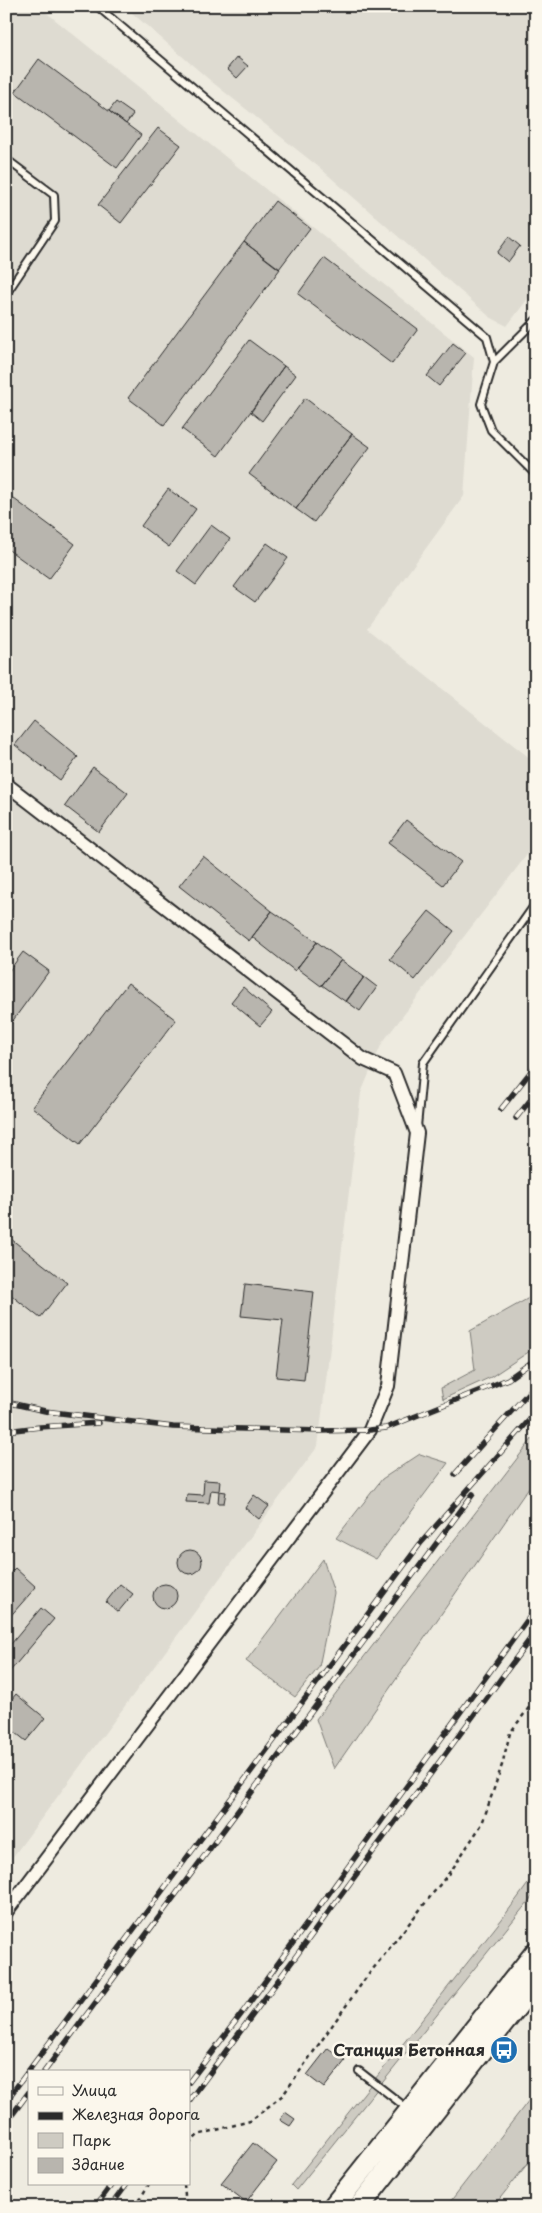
<svg xmlns="http://www.w3.org/2000/svg" width="542" height="2213" viewBox="0 0 542 2213" font-family="'Playpen Sans',sans-serif">
	<style>
		.built { fill: #dedbd1 }
		.green { fill: #cecbc2; stroke: #7c7b76 }
		.building { fill: #b8b5ae; stroke: #2b2b2b }
		.lines { fill: none; stroke-linecap: round; stroke-linejoin: round }
		.service-casing { stroke: #2b2b2b; stroke-width: 10 }
		.minor-casing { stroke: #2b2b2b; stroke-width: 16 }
		.primary-casing { stroke: #2b2b2b; stroke-width: 24 }
		.path { stroke: #2b2b2b; stroke-width: 2.5; stroke-dasharray: 4 4; stroke-linecap: butt }
		.service { stroke: #fbf7ec; stroke-width: 6 }
		.minor { stroke: #fbf7ec; stroke-width: 12 }
		.primary { stroke: #fbf7ec; stroke-width: 20 }
		.rail-casing { stroke: #2b2b2b; stroke-width: 5.5 }
		.rail { stroke: #fbf7ec; stroke-width: 4; stroke-dasharray: 11; stroke-linecap: butt }
		.labels { text-anchor: middle; stroke-width: 5; stroke-linejoin: round; paint-order: stroke }
		.poi-label { font-size: 16px; font-weight: bold; fill: #2b2b2b; stroke: #fbf7ec; text-anchor: end }
	</style>
	<rect width="100%" height="100%" fill="#eeebe0"/>
	<filter id="ink" filterUnits="userSpaceOnUse"><feTurbulence type="fractalNoise" baseFrequency=".02" numOctaves="2"/><feDisplacementMap in="SourceGraphic" scale="10" xChannelSelector="R" yChannelSelector="G"/><feConvolveMatrix kernelMatrix="1 2 1 2 8 2 1 2 1" color-interpolation-filters="sRGB"/></filter>
	<g filter="url(#ink)">
		<path class="built" d="M 6,6 L 38,6 L 474,357 L 464,496 L 367,629 L 536,763 L 536,843 L 382,1043 L 361,1093 L 318,1446 L 6,1866 Z
			M 124,6 L 536,6 L 536,288 L 507,326 L 490,317 L 320,168 L 212,82 Z"/>
		<path class="green" d="M 536,1294 L 536,1347 L 491,1377 L 443,1399 L 441,1388 L 475,1370 L 470,1331 Z
			M 536,1434 L 536,1477 L 334,1769 L 316,1719 Z
			M 420,1454 L 448,1463 L 376,1559 L 336,1538 L 382,1479 Z
			M 323,1559 L 334,1593 L 319,1667 L 295,1697 L 246,1661 Z
			M 536,1873 L 536,1892 L 296,2190 L 291,2185 L 502,1919 Z
			M 536,2091 L 536,2153 L 493,2207 L 446,2207 Z"/>
		<path class="building" d="M 237,57 L 248,66 L 237,78 L 227,69 Z
			M 39,59 L 141,135 L 117,168 L 15,92 Z
			M 116,102 L 133,114 L 126,124 L 109,111 Z
			M 158,128 L 181,145 L 121,223 L 98,205 Z
			M 275,201 L 310,228 L 279,269 L 244,242 Z
			M 509,237 L 520,246 L 508,262 L 497,253 Z
			M 244,242 L 280,269 L 164,425 L 128,398 Z
			M 324,258 L 418,329 L 392,364 L 298,294 Z
			M 249,340 L 284,366 L 218,456 L 182,429 Z
			M 453,343 L 466,353 L 439,386 L 427,376 Z
			M 284,366 L 296,375 L 262,421 L 251,412 Z
			M 305,398 L 352,434 L 296,509 L 249,474 Z
			M 352,434 L 370,447 L 314,522 L 296,509 Z
			M 168,489 L 196,509 L 169,547 L 141,526 Z
			M 6,493 L 75,544 L 49,579 L 6,548 Z
			M 211,525 L 230,539 L 196,585 L 177,571 Z
			M 267,543 L 288,558 L 255,602 L 234,587 Z
			M 34,721 L 78,757 L 60,780 L 15,745 Z
			M 93,767 L 128,793 L 99,832 L 65,806 Z
			M 406,820 L 461,862 L 443,885 L 388,843 Z
			M 203,856 L 272,911 L 249,941 L 179,886 Z
			M 272,911 L 317,942 L 295,971 L 252,937 Z
			M 429,911 L 454,931 L 415,980 L 390,959 Z
			M 317,942 L 341,960 L 321,986 L 297,968 Z
			M 23,952 L 49,971 L 6,1030 L 6,975 Z
			M 341,960 L 364,977 L 346,1002 L 322,985 Z
			M 364,977 L 377,987 L 360,1011 L 346,1001 Z
			M 128,983 L 176,1020 L 80,1144 L 32,1107 Z
			M 243,987 L 272,1012 L 260,1026 L 231,1002 Z
			M 6,1235 L 67,1283 L 40,1318 L 6,1291 Z
			M 245,1284 L 314,1292 L 304,1380 L 276,1377 L 283,1320 L 241,1316 Z
			M 204,1480 L 220,1481 L 219,1491 L 211,1490 L 209,1503 L 186,1502 L 187,1494 L 203,1495 Z
			M 219,1491 L 226,1492 L 224,1503 L 218,1503 Z
			M 254,1495 L 269,1506 L 259,1519 L 245,1508 Z
			M178 1562a12 12 0 1 1 24 0a12 12 0 1 1-24 0Z
			M 15,1568 L 36,1587 L 6,1621 L 6,1577 Z
			M153 1596a12 12 0 1 1 24 0a12 12 0 1 1-24 0Z
			M 120,1584 L 133,1594 L 118,1612 L 106,1602 Z
			M 41,1608 L 54,1619 L 6,1676 L 6,1650 Z
			M 16,1694 L 45,1718 L 26,1741 L 6,1725 L 6,1706 Z
			M 328,2048 L 345,2061 L 324,2088 L 307,2075 Z
			M 285,2112 L 295,2119 L 290,2126 L 280,2120 Z
			M 253,2143 L 277,2162 L 246,2202 L 221,2183 Z"/>
		<g class="lines">
			<g class="service-casing">
				<path id="service" d="M 97,6 L 487,337 L 494,362 L 481,404 L 491,430 L 536,475
					M 6,159 L 54,195 L 55,221 L 6,294
					M 494,362 L 536,320
					M 417,1127 L 423,1063 L 536,903
					M 359,2071 L 408,2109"/>
			</g>
			<g class="minor-casing">
				<path id="minor" d="M 6,784 L 363,1059 L 394,1073 L 417,1133 L 388,1386 L 370,1430 L 6,1912"/>
			</g>
			<g class="primary-casing">
				<path id="primary" d="M 333,2207 L 536,1952
					M 359,2207 L 536,1982"/>
			</g>
			<path class="path" d="M 189,2144 L 198,2135 L 250,2121 L 283,2095 L 365,1979 L 453,1868 L 482,1824 L 502,1765 L 510,1733 L 536,1698
				M 184,2184 L 186,2207
				M 135,2207 L 149,2184"/>
			<use href="#service" class="service"/>
			<use href="#minor" class="minor"/>
			<use href="#primary" class="primary"/>
			<g class="rail-casing">
				<path id="rail" d="M 501,1109 L 536,1065
					M 516,1118 L 536,1093
					M 6,1402 L 45,1411 L 173,1427 L 320,1431 L 370,1430 L 386,1428 L 508,1379 L 536,1359
					M 6,1431 L 40,1427 L 99,1423
					M 455,1474 L 536,1384
					M 44,2072 L 473,1494
					M 189,2082 L 242,2013 L 536,1608
					M 6,2101 L 420,1544 L 532,1417
					M 189,2101 L 536,1631
					M 6,2123 L 29,2092
					M 95,2207 L 112,2184
					M 110,2207 L 127,2184"/>
			</g>
			<use href="#rail" class="rail"/>
		</g>
	</g>
	<defs>
		<g id="bus-disc" transform="scale(1.4375)"><circle r="9.5" fill="#1f6fb2" stroke="#fbf7ec"/><path d="M-5-6H5V4H4V6H2V4H-2V6H-4V4H-5ZM-3.5-4V0h7V-4ZM-3.5 1.2v1.5H-2V1.2ZM2 1.2v1.5H3.5V1.2Z" fill="#fff"/></g>
	</defs>
	<g fill-rule="evenodd">
		<use href="#bus-disc" x="504" y="2050"/>
	</g>
	<g class="labels">
		<g class="poi-label">
			<text x="485" y="2056">Станция Бетонная</text>
		</g>
	</g>
	<rect width="542" height="2213" fill="none" stroke="#fbf7ec" stroke-width="25"/>
	<rect x="12" y="12" width="517" height="2188" fill="none" stroke="#2b2b2b" stroke-width="2" filter="url(#ink)"/>
	<rect x="28" y="2070" width="162" height="115" fill="#fbf7ec" stroke="#a8a59f"/>
	<rect x="38" y="2087" width="25" height="8" fill="#fbf7ec" stroke="#a8a59f"/>
	<text x="72" y="2096" font-size="15" fill="#2b2b2b">Улица</text>
	<rect x="38" y="2112" width="25" height="8" fill="#2b2b2b" stroke="#a8a59f"/>
	<text x="72" y="2120" font-size="15" fill="#2b2b2b">Железная дорога</text>
	<rect x="38" y="2133" width="25" height="15" fill="#cecbc2" stroke="#a8a59f"/>
	<text x="72" y="2146" font-size="15" fill="#2b2b2b">Парк</text>
	<rect x="38" y="2158" width="25" height="15" fill="#b8b5ae" stroke="#a8a59f"/>
	<text x="72" y="2170" font-size="15" fill="#2b2b2b">Здание</text>
</svg>
